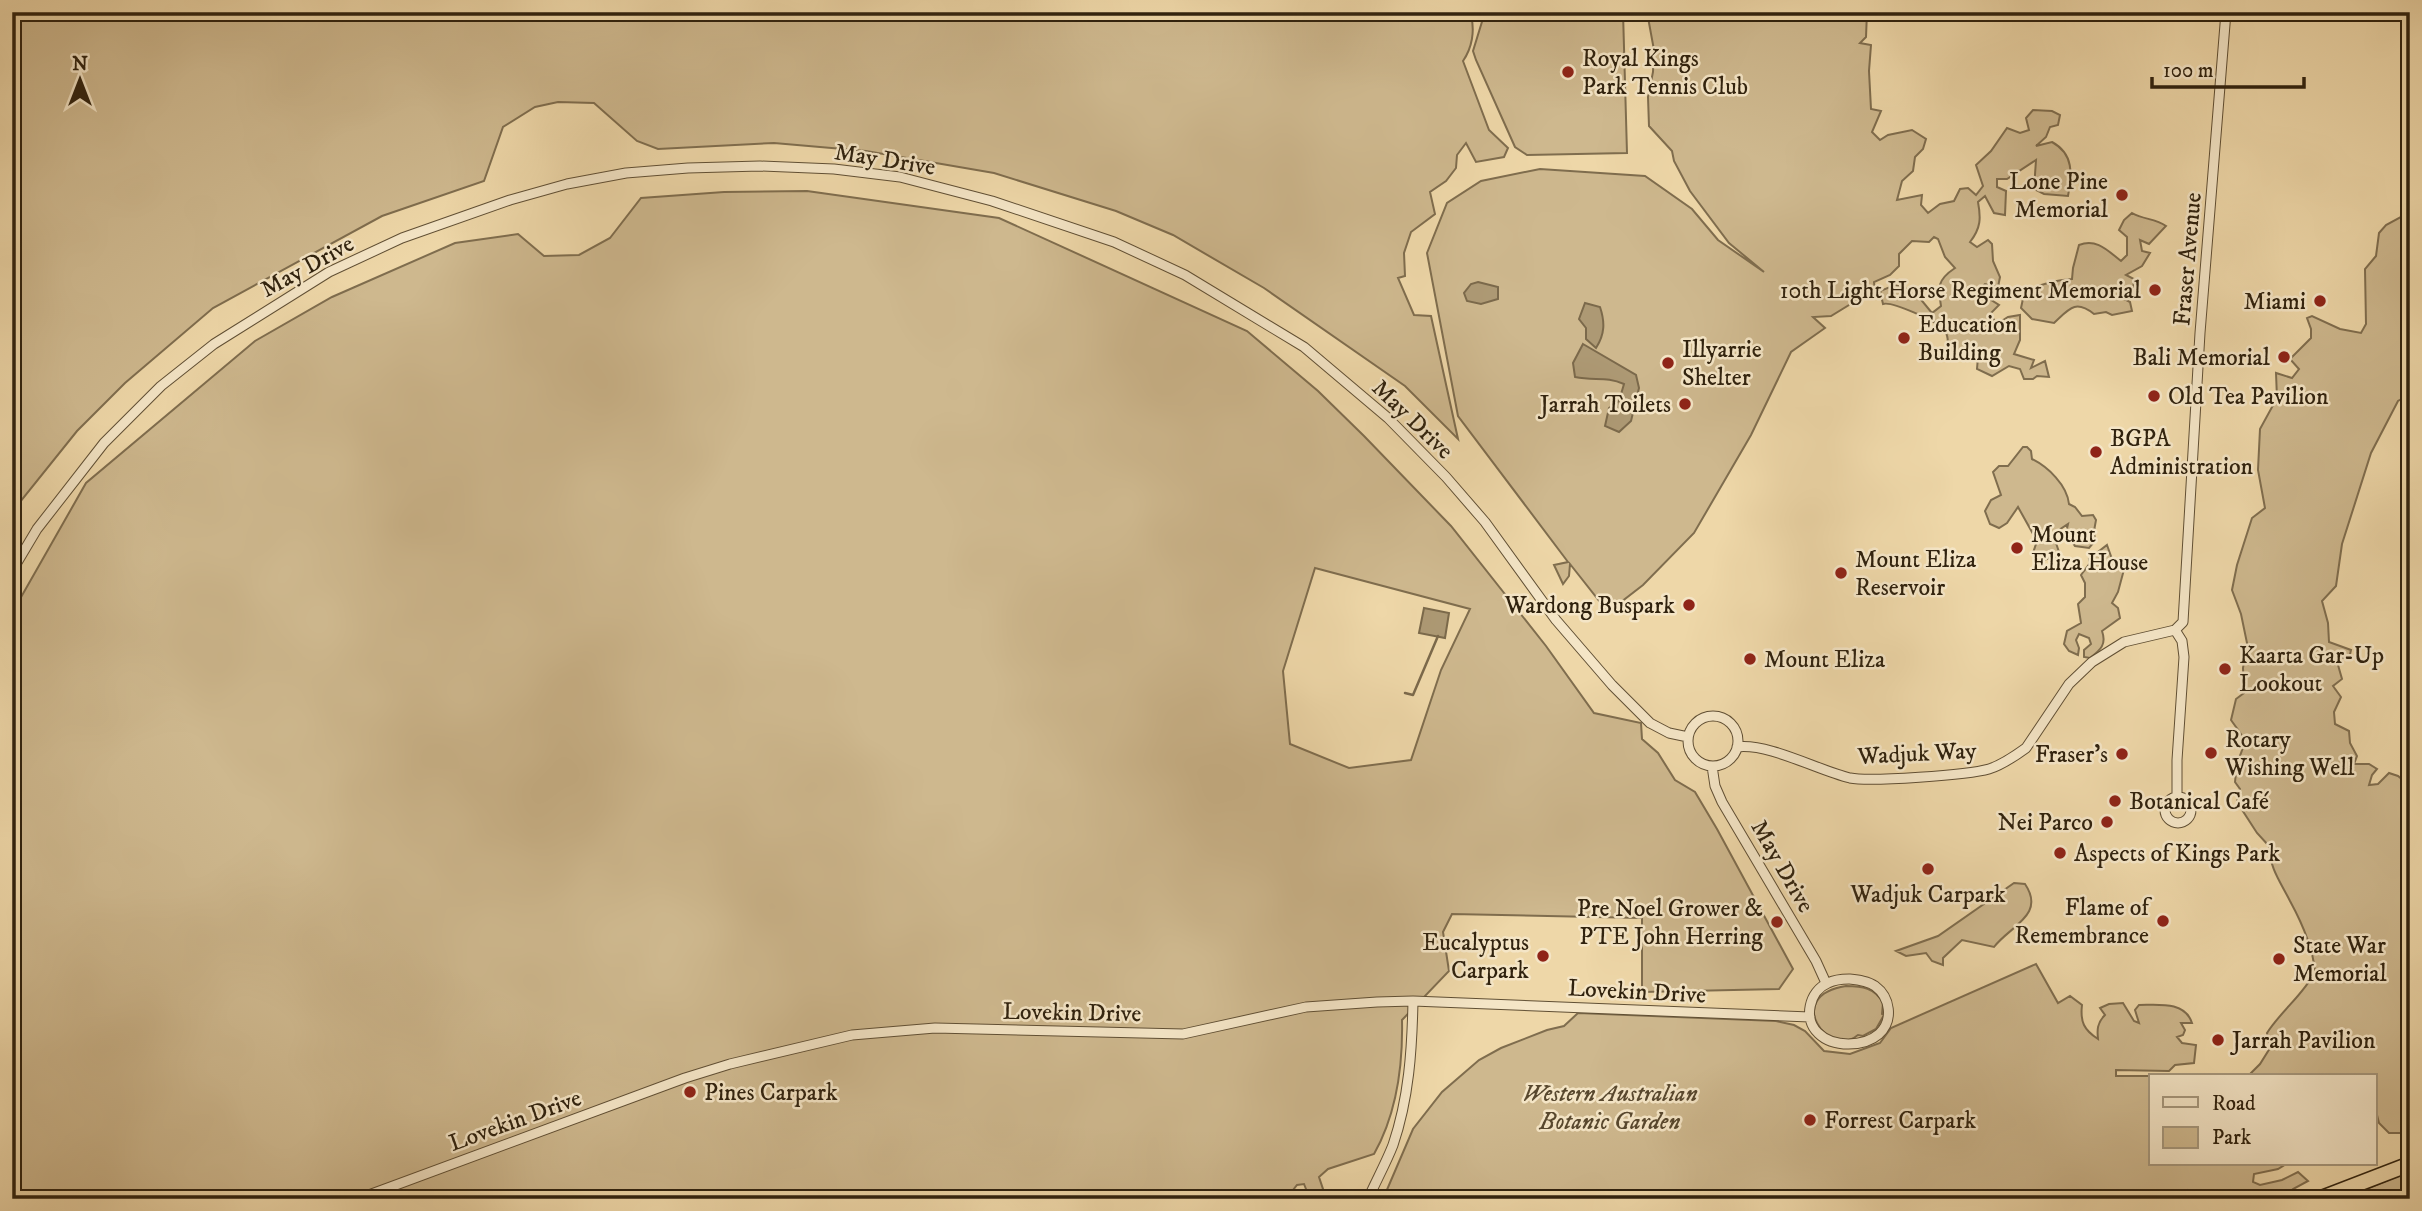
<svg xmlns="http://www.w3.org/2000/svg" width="2422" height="1211" viewBox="0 0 2422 1211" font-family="'IM FELL DW Pica',serif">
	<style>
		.green { fill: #ceb88e; stroke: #7f6d4e; stroke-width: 2; fill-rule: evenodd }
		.water { fill: #ad9974; stroke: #7b694b; stroke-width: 2 }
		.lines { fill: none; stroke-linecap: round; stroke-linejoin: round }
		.stream { stroke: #7b694b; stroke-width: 2.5 }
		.minor-casing { stroke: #604f34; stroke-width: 11 }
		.trunk-casing { stroke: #30220e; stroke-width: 17 }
		.minor { stroke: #f4e5c6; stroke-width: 9 }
		.trunk { stroke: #eed7a8; stroke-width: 14 }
		.poi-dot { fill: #8f2418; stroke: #f4e5c6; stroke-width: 2.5 }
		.labels { text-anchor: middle; stroke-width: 5; stroke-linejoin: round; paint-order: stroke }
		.poi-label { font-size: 24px; fill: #30220e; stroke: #f4e5c6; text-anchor: start }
		.street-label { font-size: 24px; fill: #30220e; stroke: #f4e5c6 }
		.park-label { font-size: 24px; font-style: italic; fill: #58482e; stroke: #f4e5c6 }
	</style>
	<rect width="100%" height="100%" fill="#eed7a8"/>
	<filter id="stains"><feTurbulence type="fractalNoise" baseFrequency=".00286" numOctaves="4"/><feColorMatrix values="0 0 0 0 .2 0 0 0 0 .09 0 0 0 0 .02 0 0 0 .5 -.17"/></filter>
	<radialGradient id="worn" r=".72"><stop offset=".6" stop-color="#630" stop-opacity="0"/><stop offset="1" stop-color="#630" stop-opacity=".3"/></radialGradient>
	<path class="green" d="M 12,12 L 1169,12 L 1174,17 L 1184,12 L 1474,12 L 1471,16 C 1475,31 1472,48 1463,61 L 1489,130 L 1508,148 L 1504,157 L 1476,162 L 1466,143 L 1457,155 L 1456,168 L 1446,181 L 1430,192 L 1435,214 L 1411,232 L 1404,253 L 1405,276 L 1398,278 L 1414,315 L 1431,316 L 1458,439 L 1405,386 L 1264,288 L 1173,235 L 1116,211 L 994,173 L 866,151 L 774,143 L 658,149 L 637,141 L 594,103 L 558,102 L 535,107 L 503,127 L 484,181 L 382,216 L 213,308 L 125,383 L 77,431 L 12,512 Z
		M 1485,12 L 1623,12 L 1627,153 L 1527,155 L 1515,147 L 1476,60 L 1473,51 Z
		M 1647,12 L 1867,12 L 1866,37 L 1860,43 L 1871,45 L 1869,71 L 1871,109 L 1881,111 L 1872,132 L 1880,140 L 1888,135 L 1912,130 L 1926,139 L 1923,149 L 1915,157 L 1913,171 L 1902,181 L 1897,200 L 1922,195 L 1921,205 L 1928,213 L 1940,204 L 1954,201 L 1960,189 L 1968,188 L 1976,195 L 1983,186 L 1976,165 L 1991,151 L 2007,128 L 2020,133 L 2029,130 L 2026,118 L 2033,110 L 2052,111 L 2060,115 L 2058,125 L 2050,127 L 2046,137 L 2036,146 L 2052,142 C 2074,154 2072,174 2068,196 L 2044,194 L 2034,189 L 2036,160 L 2007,179 L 1997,179 L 1997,187 L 2006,191 L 2005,215 L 1994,213 L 1985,196 L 1978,202 C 1981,218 1981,228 1970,242 L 1977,247 L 1988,240 L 1992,244 L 1993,261 L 2000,277 L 1998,287 L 1985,284 L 1978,291 L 1978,297 L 1991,300 L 1999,305 L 1990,314 L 1997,324 L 2008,317 L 2020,315 L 2020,340 L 2014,354 L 2034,360 L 2031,368 L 2045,361 L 2049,377 L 2037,376 L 2033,379 L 2024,379 L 2020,369 L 2009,366 L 1992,376 L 1977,369 L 1978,357 L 1958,351 L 1947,350 C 1948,342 1949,335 1943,329 C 1936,321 1892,301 1883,304 L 1880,291 L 1895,285 L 1914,291 L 1932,313 L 1941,306 C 1938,287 1937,280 1955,268 L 1945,257 L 1938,239 L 1934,237 L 1929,242 L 1912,241 L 1899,254 L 1899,266 L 1890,275 L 1874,282 L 1875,291 L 1871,296 L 1866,293 L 1862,297 L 1831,316 L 1813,317 L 1825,328 L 1791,352 L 1751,435 L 1694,533 L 1643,585 L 1608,612 L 1570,564 L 1569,576 L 1563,584 L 1554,565 L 1568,562 L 1458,416 L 1427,253 L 1447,203 L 1481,181 L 1540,169 L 1645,176 L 1692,209 L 1718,240 L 1764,272 L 1729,243 L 1690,191 L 1674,161 L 1672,151 L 1649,126 L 1648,97 L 1653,72 L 1654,50 Z
		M 807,191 L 999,218 L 1247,331 L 1318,391 L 1364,436 L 1451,526 L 1546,646 L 1594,713 L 1641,723 L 1642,739 L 1658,753 L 1675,780 L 1695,792 L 1717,829 L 1793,969 L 1779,989 L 1642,992 L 1642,918 L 1452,914 L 1443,932 L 1449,971 L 1402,1020 C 1403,1066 1397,1113 1374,1154 L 1328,1169 L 1319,1177 L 1325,1195 L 1308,1194 L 1304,1184 L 1297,1185 L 1286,1199 L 12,1199 L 12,613 L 86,483 L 255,341 L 332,297 L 455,243 L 518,234 L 544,256 L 579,255 L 610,238 L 641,198 L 724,192 ZM 1315,568 L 1470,609 L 1441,670 L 1411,760 L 1349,768 L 1290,744 L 1283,671 Z
		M 2410,206 L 2410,375 L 2407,396 L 2398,401 L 2371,453 L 2342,544 L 2336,586 L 2322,601 L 2328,623 L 2329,642 L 2351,650 L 2349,659 L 2339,657 L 2338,665 L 2342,679 L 2333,686 L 2341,697 L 2334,712 L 2335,724 L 2349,731 L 2350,743 L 2357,756 L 2354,764 L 2369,764 L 2377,769 L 2372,775 L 2369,785 L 2378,784 L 2389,773 L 2398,776 L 2410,786 L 2410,1133 L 2389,1133 L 2379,1123 L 2377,1115 L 2375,1115 L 2375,1076 L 2248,1076 L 2260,1064 L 2270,1048 L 2267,1033 C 2281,1011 2303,995 2315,972 C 2313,947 2302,923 2290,901 C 2280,881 2270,869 2269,846 L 2257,833 L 2237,802 L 2240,789 L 2235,782 C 2236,774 2236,764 2239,758 C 2248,737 2244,739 2231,720 L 2236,699 L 2244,693 L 2243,668 L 2247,643 L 2241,614 L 2232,590 L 2237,565 L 2252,518 L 2265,508 L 2258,470 L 2260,429 L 2277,398 L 2276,373 L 2292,378 L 2299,369 L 2290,359 L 2311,338 L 2311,329 L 2307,318 L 2312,316 L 2340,329 L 2361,333 L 2366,324 L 2365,269 L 2376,256 L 2379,233 L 2386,225 L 2401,217 Z
		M 2132,213 C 2144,220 2155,218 2166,226 L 2149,244 L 2140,240 L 2142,251 L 2150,253 L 2142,266 L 2126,275 L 2134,279 L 2133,291 L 2122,298 L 2130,302 L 2132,311 L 2112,315 L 2106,312 L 2094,314 C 2075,299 2069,309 2054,323 L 2032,319 L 2021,308 L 2024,294 C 2038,284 2055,280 2072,279 L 2073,268 L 2079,245 C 2097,238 2108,251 2121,261 L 2127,255 L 2127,237 L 2119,230 L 2124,220 Z
		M 2023,447 L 2027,447 L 2031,451 L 2032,459 C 2048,467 2067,485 2069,504 L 2075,507 L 2082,516 L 2093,515 L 2096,520 L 2094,531 L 2095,541 L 2089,548 L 2075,546 L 2066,533 L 2068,524 L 2053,534 L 2060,555 L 2037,562 L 2033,553 L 2037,541 L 2018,507 L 2007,523 L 1999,528 L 1990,524 L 1985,511 L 1991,500 L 2001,495 L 1993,472 L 1999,466 L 2008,466 Z
		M 2107,545 L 2112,559 L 2126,562 L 2118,592 L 2112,603 L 2118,608 L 2120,618 L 2102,631 C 2107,645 2100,650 2090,658 L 2084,657 L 2084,650 L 2091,644 L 2089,638 L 2079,634 L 2076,640 L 2079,648 L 2078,655 L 2069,651 L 2064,644 L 2067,631 L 2081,623 L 2078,604 L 2085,597 L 2085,583 L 2081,575 L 2090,563 L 2089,559 Z
		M 2014,883 L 2025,884 C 2046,915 2010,926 1994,947 L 1962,940 L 1943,958 L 1943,965 L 1932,961 L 1926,953 L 1906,956 L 1896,951 L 1938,936 Z
		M 2036,964 L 2058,1003 L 2070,996 L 2082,1005 C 2080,1022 2084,1030 2098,1039 C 2097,1030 2097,1023 2105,1015 L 2100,1008 L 2109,1004 L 2123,1003 L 2134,1021 L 2139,1023 L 2135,1010 L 2139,1005 C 2158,1005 2185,1001 2192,1023 L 2181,1023 L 2185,1030 L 2183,1035 L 2177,1037 L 2182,1043 L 2196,1045 L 2194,1063 L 2175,1065 L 2169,1071 L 2116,1070 L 2116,1076 L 2157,1076 L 2151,1076 L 2151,1164 L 2286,1164 L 2278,1169 L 2254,1174 L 2253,1182 L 2260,1185 L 2282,1180 L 2298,1172 L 2308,1181 L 2293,1189 L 2282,1199 L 2178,1199 L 2185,1191 L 2162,1199 L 1383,1199 L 1413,1129 L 1442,1092 L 1479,1060 L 1501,1048 L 1547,1030 L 1564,1026 L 1578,1013 L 1776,1021 L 1794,1025 L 1805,1031 L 1824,1051 L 1850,1054 L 1880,1043 L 1891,1028 Z
		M 1846,986 C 1862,986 1875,988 1883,1003 L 1882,1014 L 1884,1015 L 1876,1029 L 1863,1036 L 1858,1035 C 1829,1059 1782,996 1846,986 Z
		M 2410,1171 L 2410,1196 L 2400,1199 L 2342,1199 Z"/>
	<path class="water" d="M 1478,282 L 1498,287 L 1498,299 L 1481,304 L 1467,301 L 1464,293 L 1471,284 Z
		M 1585,303 L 1600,307 C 1605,322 1605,334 1596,348 L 1586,339 L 1586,328 L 1579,319 Z
		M 1583,344 L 1636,375 L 1639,388 L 1631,421 L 1619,432 L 1605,426 L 1609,408 L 1619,401 L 1624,384 C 1606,376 1595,381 1575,377 L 1573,363 Z
		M 1424,608 L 1449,613 L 1445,638 L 1419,633 Z"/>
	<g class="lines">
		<path class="stream" d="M 1405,693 L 1413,695 L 1438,636"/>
		<g class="minor-casing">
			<path id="minor" d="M 12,571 L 37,529 L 104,443 L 161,386 L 214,344 L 329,272 L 402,238 L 510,200 L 567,184 L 626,173 L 688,168 L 760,166 L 834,169 L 900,177 L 992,201 L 1114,242 L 1185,275 L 1304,347 L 1388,418 L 1446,477 L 1485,522 L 1556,620 L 1612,685 L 1650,723 L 1669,733 L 1688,737
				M 2175,630 L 2182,641 L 2184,657 L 2177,760 L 2177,797
				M1688 741a25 25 0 1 1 50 0a25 25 0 1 1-50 0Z
				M 1737,747 C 1769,743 1817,770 1850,778 C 1870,782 1968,775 1989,769 C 2002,765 2015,756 2026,748 L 2069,684 L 2092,662 L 2124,642 L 2175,630 L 2183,622 L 2200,333 L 2226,12
				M 1712,766 L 1715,786 L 1722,802 L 1816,961 L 1826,983
				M2165 810a13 13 0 1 1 26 0a13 13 0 1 1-26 0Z
				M 1849,979 C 1858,980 1868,981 1875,986 C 1890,997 1894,1020 1879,1034 C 1864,1047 1833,1048 1818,1033 C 1803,1019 1809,991 1828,983 C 1834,980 1842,979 1849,979 Z
				M 358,1199 L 685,1078 L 730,1064 L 852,1035 L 935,1028 L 1183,1034 L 1306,1007 L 1377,1002 L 1413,1001 L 1810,1017
				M 1368,1199 C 1376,1181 1386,1163 1393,1145 C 1409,1098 1412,1050 1413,1001"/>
		</g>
		<g class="trunk-casing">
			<path id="trunk" d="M 2319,1199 L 2410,1164"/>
		</g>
		<use href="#minor" class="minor"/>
		<use href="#trunk" class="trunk"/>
	</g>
	<g class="poi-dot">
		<circle cx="1568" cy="72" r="7"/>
		<circle cx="2122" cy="195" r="7"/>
		<circle cx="2155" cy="290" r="7"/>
		<circle cx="2320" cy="301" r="7"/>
		<circle cx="1904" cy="338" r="7"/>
		<circle cx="2284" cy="357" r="7"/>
		<circle cx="1668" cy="363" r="7"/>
		<circle cx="2154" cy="396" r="7"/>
		<circle cx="1685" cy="404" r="7"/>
		<circle cx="2096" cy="452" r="7"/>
		<circle cx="2017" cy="548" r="7"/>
		<circle cx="1841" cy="573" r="7"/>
		<circle cx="1689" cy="605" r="7"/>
		<circle cx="1750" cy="659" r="7"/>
		<circle cx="2225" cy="669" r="7"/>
		<circle cx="2211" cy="753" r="7"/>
		<circle cx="2122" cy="754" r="7"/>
		<circle cx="2115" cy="801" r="7"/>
		<circle cx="2107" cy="822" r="7"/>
		<circle cx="2060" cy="853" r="7"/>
		<circle cx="1928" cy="869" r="7"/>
		<circle cx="2163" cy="921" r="7"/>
		<circle cx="1777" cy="922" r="7"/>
		<circle cx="1543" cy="956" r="7"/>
		<circle cx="2279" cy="959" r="7"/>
		<circle cx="2218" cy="1040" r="7"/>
		<circle cx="690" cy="1092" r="7"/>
		<circle cx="1810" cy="1120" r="7"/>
	</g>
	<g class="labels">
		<g class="poi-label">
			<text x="1582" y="66">Royal Kings<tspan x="1582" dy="28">Park Tennis Club</tspan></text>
			<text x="2108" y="189" text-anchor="end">Lone Pine<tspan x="2108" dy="28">Memorial</tspan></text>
			<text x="2141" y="298" text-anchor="end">10th Light Horse Regiment Memorial</text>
			<text x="2306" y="309" text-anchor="end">Miami</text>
			<text x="1918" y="332">Education<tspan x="1918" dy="28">Building</tspan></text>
			<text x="1682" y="357">Illyarrie<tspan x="1682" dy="28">Shelter</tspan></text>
			<text x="2270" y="365" text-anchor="end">Bali Memorial</text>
			<text x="2168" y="404">Old Tea Pavilion</text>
			<text x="1671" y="412" text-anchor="end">Jarrah Toilets</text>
			<text x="2110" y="446">BGPA<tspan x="2110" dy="28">Administration</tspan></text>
			<text x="2031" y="542">Mount<tspan x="2031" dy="28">Eliza House</tspan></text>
			<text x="1855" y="567">Mount Eliza<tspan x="1855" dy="28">Reservoir</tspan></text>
			<text x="1675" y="613" text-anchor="end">Wardong Buspark</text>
			<text x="2239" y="663">Kaarta Gar-Up<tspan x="2239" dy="28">Lookout</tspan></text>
			<text x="1764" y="667">Mount Eliza</text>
			<text x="2225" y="747">Rotary<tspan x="2225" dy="28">Wishing Well</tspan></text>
			<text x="2108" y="762" text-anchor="end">Fraser's</text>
			<text x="2129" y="809">Botanical Café</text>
			<text x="2093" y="830" text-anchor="end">Nei Parco</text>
			<text x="2074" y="861">Aspects of Kings Park</text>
			<text x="1928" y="902" text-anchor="middle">Wadjuk Carpark</text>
			<text x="2149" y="915" text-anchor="end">Flame of<tspan x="2149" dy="28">Remembrance</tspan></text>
			<text x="1763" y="916" text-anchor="end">Pre Noel Grower &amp;<tspan x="1763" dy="28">PTE John Herring</tspan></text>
			<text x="1529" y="950" text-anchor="end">Eucalyptus<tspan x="1529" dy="28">Carpark</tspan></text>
			<text x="2293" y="953">State War<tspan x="2293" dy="28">Memorial</tspan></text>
			<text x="2232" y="1048">Jarrah Pavilion</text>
			<text x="704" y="1100">Pines Carpark</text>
			<text x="1824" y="1128">Forrest Carpark</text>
		</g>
		<g class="street-label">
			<text transform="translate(885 159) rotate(9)" y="8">May Drive</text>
			<text transform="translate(2187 259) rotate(-85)" y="8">Fraser Avenue</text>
			<text transform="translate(307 266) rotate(-29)" y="8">May Drive</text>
			<text transform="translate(1413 419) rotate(44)" y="8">May Drive</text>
			<text transform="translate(1917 753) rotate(-3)" y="8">Wadjuk Way</text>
			<text transform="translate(1783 866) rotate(60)" y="8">May Drive</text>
			<text transform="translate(1637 991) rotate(3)" y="8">Lovekin Drive</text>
			<text transform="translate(1072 1012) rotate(1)" y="8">Lovekin Drive</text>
			<text transform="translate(515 1120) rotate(-20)" y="8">Lovekin Drive</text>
		</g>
		<g class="park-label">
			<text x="1610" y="1101">Western Australian<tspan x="1610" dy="28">Botanic Garden</tspan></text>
		</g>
	</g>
	<rect width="2422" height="1211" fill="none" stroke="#eed7a8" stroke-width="42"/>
	<rect x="14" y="14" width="2394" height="1183" fill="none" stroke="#30220e" stroke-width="3.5"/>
	<rect x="21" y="21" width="2380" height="1169" fill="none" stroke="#30220e" stroke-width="2"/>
	<rect x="2149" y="1074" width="228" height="91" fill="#f4e5c6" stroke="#a6977c" stroke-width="2"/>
	<rect x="2163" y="1097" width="35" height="10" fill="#f4e5c6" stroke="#a6977c" stroke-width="2"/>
	<text x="2212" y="1110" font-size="21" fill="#30220e">Road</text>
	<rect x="2163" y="1127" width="35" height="21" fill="#ceb88e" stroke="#a6977c" stroke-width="2"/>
	<text x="2212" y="1144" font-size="21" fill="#30220e">Park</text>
	<g transform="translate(80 80)" stroke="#f4e5c6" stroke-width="5" paint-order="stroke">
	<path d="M0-5L12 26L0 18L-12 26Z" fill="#30220e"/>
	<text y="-10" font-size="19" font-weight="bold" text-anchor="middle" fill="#30220e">N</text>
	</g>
	<path d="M2152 77v10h152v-10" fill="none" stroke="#30220e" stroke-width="3.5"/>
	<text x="2163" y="77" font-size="21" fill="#30220e" stroke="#f4e5c6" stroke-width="5" paint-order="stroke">100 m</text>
	<rect width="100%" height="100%" filter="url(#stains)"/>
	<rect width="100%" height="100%" fill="url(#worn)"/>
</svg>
